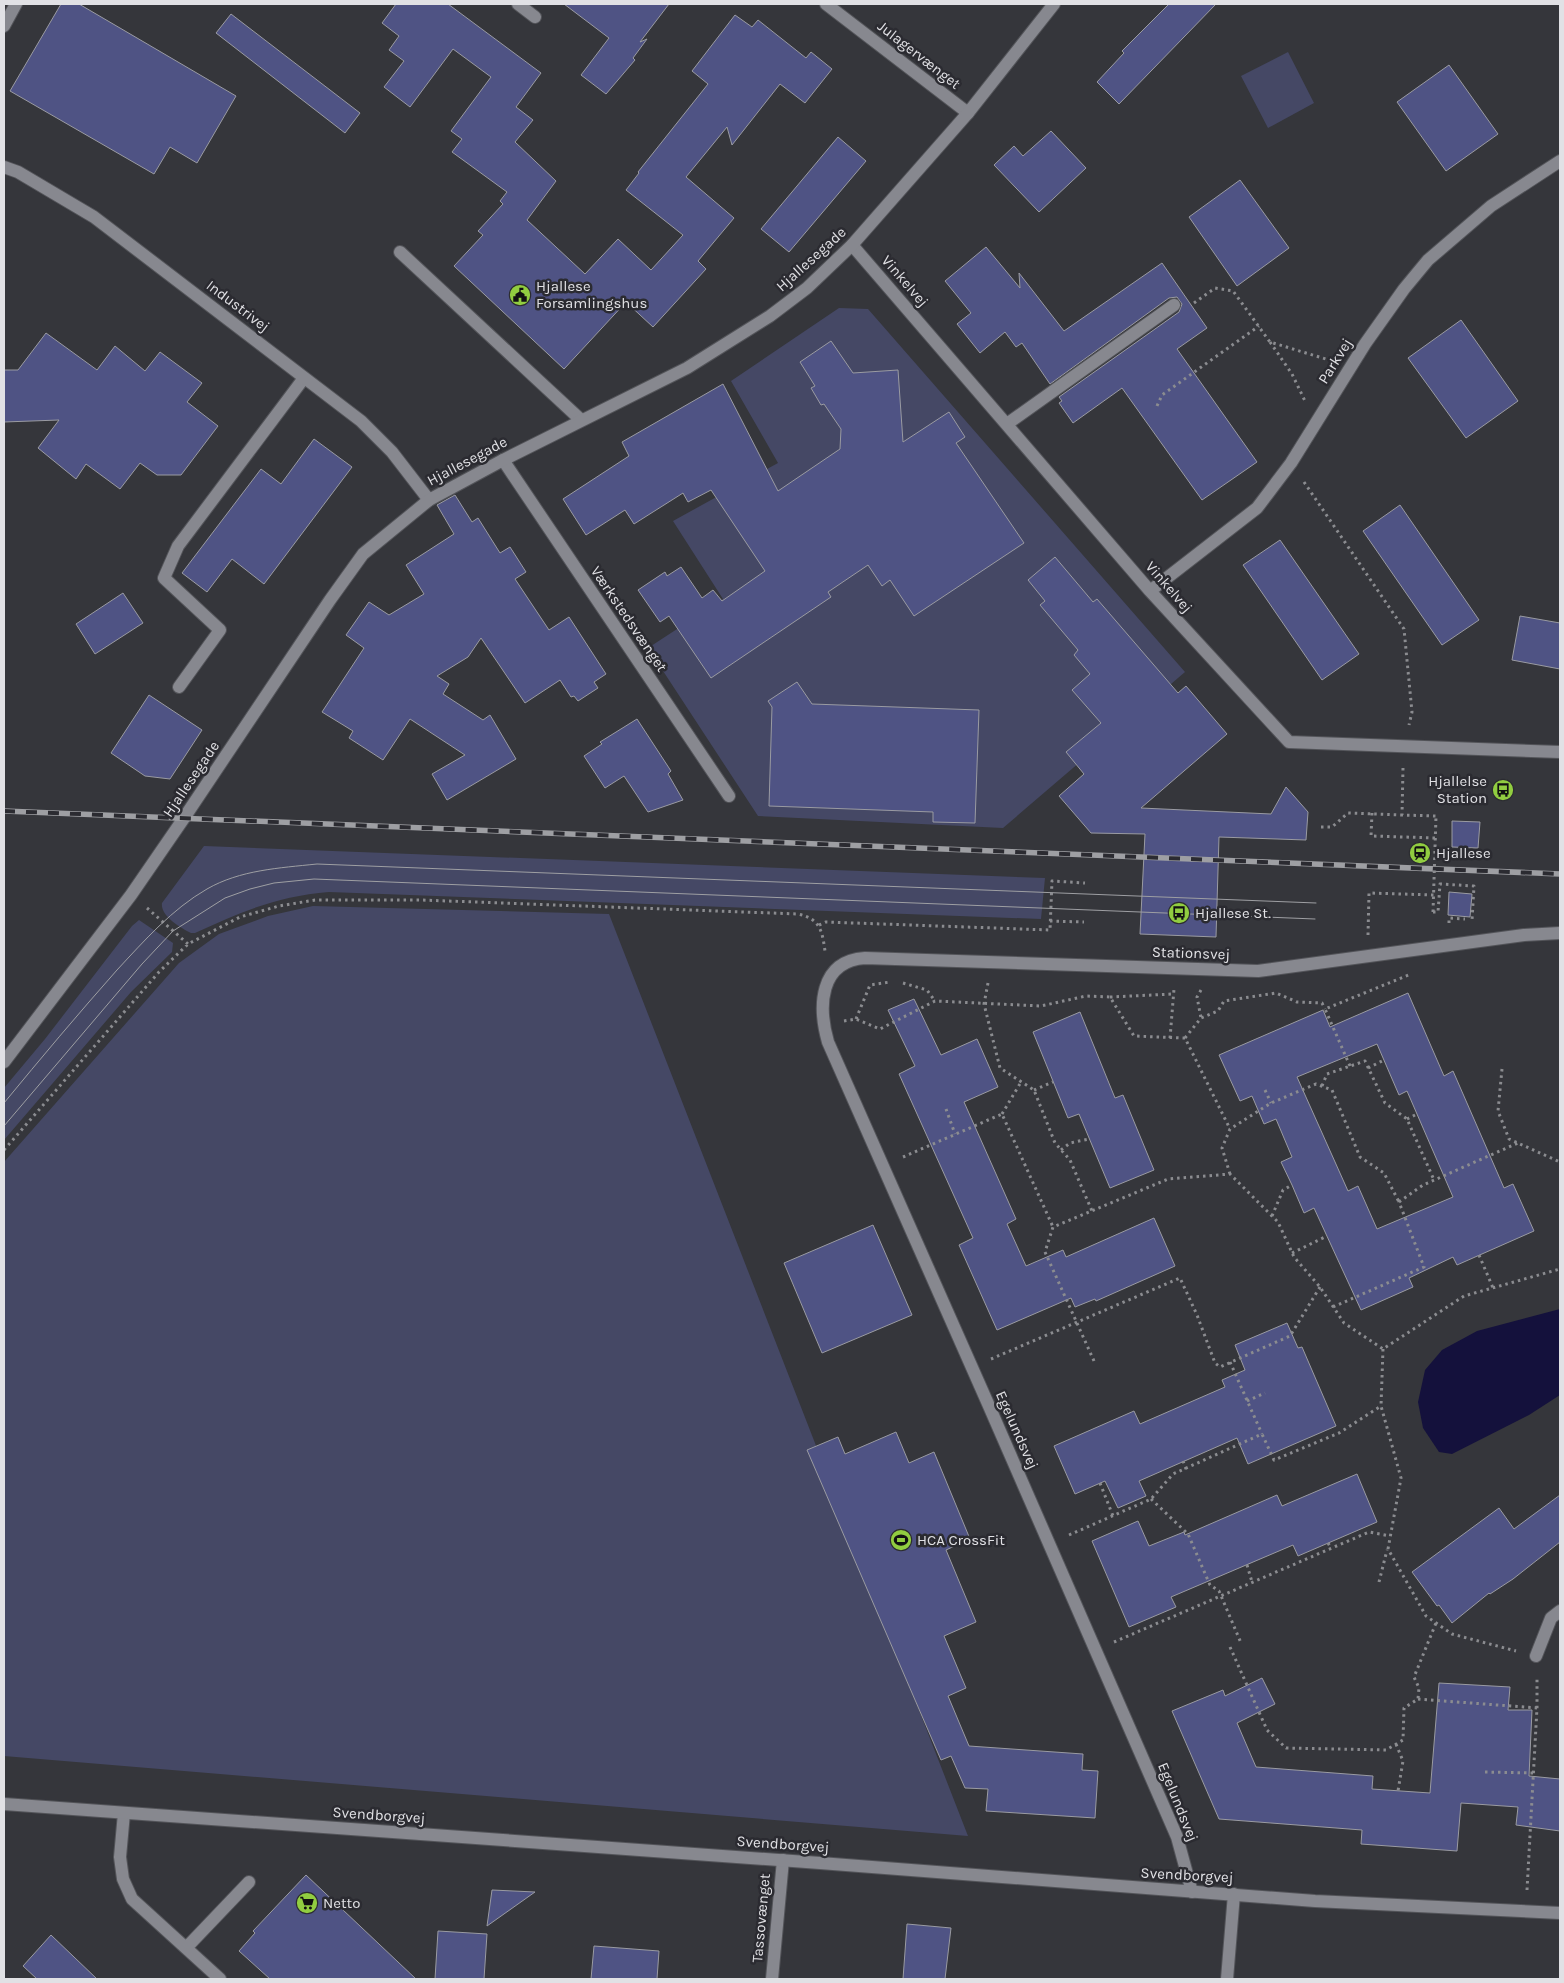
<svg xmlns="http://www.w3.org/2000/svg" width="1564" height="1983" viewBox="0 0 1564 1983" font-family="Karla,sans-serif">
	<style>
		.green { fill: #454865 }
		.water { fill: #14113c }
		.building { fill: #4f5384; stroke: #9a9ba2; fill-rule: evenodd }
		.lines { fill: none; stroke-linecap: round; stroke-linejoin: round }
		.lane-casing { stroke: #535459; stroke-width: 14 }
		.street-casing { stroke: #535459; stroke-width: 14 }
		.secondary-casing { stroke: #535459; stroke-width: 14 }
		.path { stroke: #8b8c90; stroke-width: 3; stroke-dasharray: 2.5 4; stroke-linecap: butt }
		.lane { stroke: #87888f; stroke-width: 12 }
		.street { stroke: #87888f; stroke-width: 12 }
		.secondary { stroke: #87888f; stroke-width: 12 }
		.tram { stroke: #9e9fa3; stroke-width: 1 }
		.rail-casing { stroke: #9e9fa3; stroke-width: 5.5 }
		.rail { stroke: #2b2b31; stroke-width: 4; stroke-dasharray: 11; stroke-linecap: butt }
		.path-bridge { stroke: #8b8c90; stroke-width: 3; stroke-dasharray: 2.5 4; stroke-linecap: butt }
		.labels { text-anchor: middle; stroke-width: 5; stroke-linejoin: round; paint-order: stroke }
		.street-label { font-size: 15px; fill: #e1e1e5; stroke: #2b2b31 }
		.poi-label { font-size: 15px; fill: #e1e1e5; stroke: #2b2b31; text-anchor: start }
	</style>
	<rect width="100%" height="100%" fill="#35363b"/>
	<path class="green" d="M 1288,52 L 1314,103 L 1268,128 L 1241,76 Z
		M 839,308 L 868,309 L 1185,672 L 1003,828 L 758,816 L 648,648 L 723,599 L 673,521 L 778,463 L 731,381 Z
		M 204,846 L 1045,878 L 1041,919 L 329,892 C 278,896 240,912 195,933 L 191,933 C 181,928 160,916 162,903 Z
		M 313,906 L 609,914 L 968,1836 L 4,1756 L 4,1162 L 179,963 L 219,934 L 268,916 Z
		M 139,920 L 173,943 L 172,952 L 131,992 L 4,1140 L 4,1088 L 45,1039 L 132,926 Z"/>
	<path class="water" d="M 1560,1309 L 1560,1395 L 1529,1415 L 1452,1454 L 1439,1452 L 1423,1428 L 1418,1402 L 1425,1370 L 1442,1350 L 1477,1331 Z"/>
	<path class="building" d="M 61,4 L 79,4 L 236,96 L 197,163 L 170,147 L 154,174 L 10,91 Z
		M 396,4 L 448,4 L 541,73 L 516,107 L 533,120 L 515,142 L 556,181 L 527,220 L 585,274 L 618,239 L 651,270 L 683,235 L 626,190 L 639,173 L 638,172 L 708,84 L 692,71 L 735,15 L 752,27 L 758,20 L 806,58 L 811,52 L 832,69 L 805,103 L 780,84 L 732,145 L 727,127 L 686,177 L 734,218 L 698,261 L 706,269 L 653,327 L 626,302 L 564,369 L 454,266 L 483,235 L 478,231 L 503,204 L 500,201 L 507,192 L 452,152 L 462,139 L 451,131 L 491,77 L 453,49 L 410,107 L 384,87 L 404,61 L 389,50 L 399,36 L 382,23 Z
		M 564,4 L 669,4 L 640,42 L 647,39 L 633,58 L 635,60 L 606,94 L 581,75 L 609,38 Z
		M 1169,4 L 1216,4 L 1119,104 L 1097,82 L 1124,53 L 1122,51 Z
		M 231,14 L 360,113 L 345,133 L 216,33 Z
		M 1449,65 L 1498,134 L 1446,171 L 1397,102 Z
		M 1051,131 L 1086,168 L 1039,212 L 994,165 L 1014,146 L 1023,156 Z
		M 838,137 L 866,161 L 789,252 L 761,229 Z
		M 1240,180 L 1289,248 L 1237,286 L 1189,217 Z
		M 986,247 L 1020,288 L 1019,273 L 1064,331 L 1162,263 L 1207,328 L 1177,349 L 1257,462 L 1202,500 L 1122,388 L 1073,423 L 1059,403 L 1062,401 L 1059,397 L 1179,312 L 1182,304 L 1177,297 L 1169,298 L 1050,384 L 1022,343 L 1016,347 L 1005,332 L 980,353 L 957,324 L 971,313 L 945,281 Z
		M 1461,320 L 1518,401 L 1466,438 L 1408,358 Z
		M 46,333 L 97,370 L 115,346 L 145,371 L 160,352 L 202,383 L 187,402 L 218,426 L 181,475 L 157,475 L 140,463 L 120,489 L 86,464 L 76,479 L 38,448 L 59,420 L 4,422 L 4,370 L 18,370 Z
		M 831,341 L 853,373 L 898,370 L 903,442 L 949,412 L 965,437 L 956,443 L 1024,543 L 914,616 L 890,580 L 882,586 L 868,565 L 828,592 L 831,597 L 711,678 L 669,616 L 660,622 L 638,590 L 665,572 L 667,576 L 681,567 L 702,598 L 713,590 L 722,601 L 765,571 L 711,490 L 688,502 L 683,493 L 634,524 L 625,510 L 586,535 L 563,499 L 629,456 L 622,442 L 723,384 L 778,491 L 840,449 L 841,429 L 824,404 L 821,405 L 811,388 L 815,386 L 800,362 Z
		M 314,439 L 352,467 L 264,584 L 232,559 L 207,592 L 182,573 L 261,469 L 281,484 Z
		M 455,495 L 472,522 L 478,518 L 500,553 L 510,547 L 526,572 L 515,579 L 549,630 L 569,617 L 606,674 L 594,682 L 598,688 L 578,701 L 574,696 L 571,697 L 560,680 L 525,703 L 481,638 L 468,657 L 437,676 L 449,684 L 443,694 L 483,720 L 490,715 L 516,759 L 447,800 L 432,774 L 465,755 L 410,719 L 383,760 L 349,738 L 353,731 L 322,712 L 364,648 L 346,635 L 369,602 L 389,615 L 424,594 L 406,565 L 454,534 L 437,505 Z
		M 1400,505 L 1479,620 L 1442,645 L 1363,531 Z
		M 1280,540 L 1359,654 L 1322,680 L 1243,565 Z
		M 1055,557 L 1093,602 L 1097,599 L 1178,693 L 1186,686 L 1227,734 L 1141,808 L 1271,814 L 1286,787 L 1308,812 L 1306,840 L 1219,837 L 1216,937 L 1140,934 L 1145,834 L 1091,833 L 1059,796 L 1084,774 L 1066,752 L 1101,723 L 1072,690 L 1090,674 L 1074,655 L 1078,650 L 1040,605 L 1045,601 L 1028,580 Z
		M 123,593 L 143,623 L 95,654 L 76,624 Z
		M 1520,616 L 1560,623 L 1560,669 L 1512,660 Z
		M 797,682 L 812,704 L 979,710 L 975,823 L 933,822 L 933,812 L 769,806 L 772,707 L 768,701 Z
		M 149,695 L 202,730 L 170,779 L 145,776 L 111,753 Z
		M 637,719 L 671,771 L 668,774 L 683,800 L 648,812 L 624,776 L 605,788 L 584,756 L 602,744 L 600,742 Z
		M 1452,821 L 1480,822 L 1478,848 L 1452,847 Z
		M 1449,892 L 1472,894 L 1470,917 L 1448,915 Z
		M 1408,993 L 1444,1076 L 1453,1071 L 1504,1188 L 1513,1184 L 1534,1231 L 1457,1265 L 1453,1257 L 1409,1278 L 1413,1287 L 1361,1310 L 1314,1208 L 1304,1213 L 1292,1185 L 1281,1162 L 1292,1157 L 1276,1119 L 1264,1124 L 1252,1096 L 1240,1101 L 1219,1055 L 1323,1010 L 1330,1027 ZM 1377,1044 L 1399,1095 L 1407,1091 L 1453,1197 L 1377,1229 L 1358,1186 L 1348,1191 L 1297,1077 Z
		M 914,999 L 941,1055 L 977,1039 L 998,1087 L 964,1102 L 1016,1219 L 1007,1224 L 1026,1266 L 1063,1250 L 1066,1257 L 1154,1218 L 1175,1266 L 1096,1301 L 1095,1299 L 1075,1307 L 1071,1298 L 997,1330 L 959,1245 L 973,1238 L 899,1074 L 915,1066 L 888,1010 Z
		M 1080,1012 L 1115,1098 L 1123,1095 L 1154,1170 L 1110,1188 L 1079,1114 L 1068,1118 L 1033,1032 Z
		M 873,1225 L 912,1315 L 822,1353 L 784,1263 Z
		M 1287,1323 L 1298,1348 L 1302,1347 L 1336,1426 L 1248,1464 L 1237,1438 L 1139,1481 L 1146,1496 L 1118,1508 L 1105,1481 L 1075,1494 L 1054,1446 L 1134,1411 L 1140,1424 L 1225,1387 L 1222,1380 L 1245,1370 L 1235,1345 Z
		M 896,1432 L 909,1463 L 934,1452 L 970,1539 L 946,1550 L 976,1622 L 944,1636 L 966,1688 L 948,1696 L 969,1746 L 1083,1754 L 1082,1770 L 1098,1771 L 1095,1818 L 986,1811 L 988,1789 L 965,1788 L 951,1756 L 941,1760 L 807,1450 L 838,1437 L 845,1454 Z
		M 1357,1474 L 1377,1522 L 1298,1556 L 1293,1545 L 1171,1597 L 1176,1607 L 1129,1627 L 1092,1541 L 1138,1521 L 1149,1546 L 1184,1532 L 1185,1535 L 1277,1495 L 1282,1506 Z
		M 1560,1495 L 1560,1542 L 1513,1579 L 1490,1594 L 1489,1593 L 1452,1623 L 1439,1605 L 1437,1606 L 1412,1572 L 1499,1508 L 1514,1529 Z
		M 1262,1678 L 1275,1704 L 1237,1723 L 1256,1767 L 1373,1776 L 1372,1789 L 1430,1793 L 1439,1683 L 1510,1687 L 1508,1710 L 1532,1710 L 1529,1776 L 1560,1779 L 1560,1831 L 1516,1825 L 1518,1807 L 1461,1803 L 1457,1851 L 1361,1844 L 1362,1830 L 1219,1819 L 1172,1711 L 1223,1690 L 1225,1696 Z
		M 306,1875 L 416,1979 L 270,1979 L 239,1951 L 255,1933 L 253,1931 Z
		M 492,1890 L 535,1892 L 487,1926 Z
		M 907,1924 L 951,1928 L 945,1979 L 903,1979 Z
		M 438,1931 L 487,1934 L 484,1979 L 435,1979 Z
		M 51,1935 L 97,1979 L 37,1979 L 23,1966 Z
		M 594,1946 L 659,1951 L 657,1979 L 591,1979 Z"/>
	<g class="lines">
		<g class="lane-casing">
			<path id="lane" d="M 4,26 L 16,4
				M 400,252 L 581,420
				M 1007,424 L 1174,305
				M 179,687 L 220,630 L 164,578 L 178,546 L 304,378
				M 124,1813 L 120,1857 L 123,1879 L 132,1899 L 220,1979
				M 186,1948 L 249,1882"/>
		</g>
		<g class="street-casing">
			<path id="street" d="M 518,4 L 535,17
				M 826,4 L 968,113
				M 4,167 L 18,172 L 94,217 L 361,421 L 392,452 L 429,500
				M 852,245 L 1150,591 L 1289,742 L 1560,752
				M 503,460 L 729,796
				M 1150,591 L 1257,508 L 1291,463 L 1365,344 L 1404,289 L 1428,260 L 1491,206 L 1560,161
				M 1536,1656 L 1551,1618 L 1560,1611
				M 1192,1892 L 1177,1837 L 989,1406 L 828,1042 C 818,1007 819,961 865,958 L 1258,971 L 1524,935 L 1560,933
				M 772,1979 L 783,1860
				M 1227,1979 L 1234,1894"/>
		</g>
		<g class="secondary-casing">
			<path id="secondary" d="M 4,1062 L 131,895 L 184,818 L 330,600 L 363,554 L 429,500 L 503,460 L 687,368 L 770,316 L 807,288 L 852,245 L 968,113 L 1054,4
				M 4,1804 L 820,1863 L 1315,1901 L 1560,1913"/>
		</g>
		<path class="path" d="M 1194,303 L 1215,288 L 1233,291 L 1270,342 L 1329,360
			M 1270,342 L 1292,374 L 1305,401
			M 1157,406 L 1162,395 L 1259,326
			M 1304,482 L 1404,629 L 1412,712 L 1409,725
			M 1403,768 L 1402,815 L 1436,816
			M 1372,813 L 1371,836 L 1436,838
			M 1321,827 L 1332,827 L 1348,813 L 1402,815
			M 147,908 L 188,944
			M 1433,912 L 1438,912 L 1440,884 L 1474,886 L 1472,920
			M 1050,921 L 1084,922
			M 1449,923 L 1449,918 L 1465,919
			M 819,925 L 826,922 L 1050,930 L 1052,881 L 1085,883
			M 1368,935 L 1369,893 L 1434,895
			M 903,983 L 927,990 L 935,1001
			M 988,983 L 984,1004 L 1000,1068 L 1034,1090 L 1055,1143 L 1070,1160 L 1092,1211
			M 1201,990 L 1197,997 L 1201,1018
			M 1110,997 L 1173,994
			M 856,1019 L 870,985 L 890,982
			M 844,1021 L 856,1019 L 880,1029 L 935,1001 L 1041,1006 L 1086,996 L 1110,997 L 1134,1036 L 1185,1038 L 1230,1129
			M 1170,1038 L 1174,989
			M 1185,1038 L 1201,1018 L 1218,1011 L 1224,1001 L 1276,993 L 1297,1002 L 1322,1003 L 1325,1009
			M 1350,1066 L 1325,1009 L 1411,974
			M 1368,1068 L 1384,1060
			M 1502,1069 L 1498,1111 L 1509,1139 L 1560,1162
			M 1322,1086 L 1327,1074 L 1365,1061 L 1385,1103 L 1407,1119 L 1434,1180
			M 1034,1090 L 1053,1082
			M 1265,1090 L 1271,1103
			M 946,1109 L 955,1134
			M 1002,1114 L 1021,1082
			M 1407,1119 L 1417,1114
			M 4,1150 L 159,972 L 188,944 L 240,917 L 279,906 L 315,900 L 421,900 L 798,914 C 820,919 822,930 825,951
			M 1061,1150 L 1070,1143 L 1089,1139
			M 903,1157 L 1002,1114 L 1053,1227
			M 1230,1174 L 1222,1148 L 1230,1129 L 1271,1103 L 1316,1084 L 1332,1090 L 1360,1157 L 1384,1173 L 1399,1202
			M 1272,1216 L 1283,1190 L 1292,1185
			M 1292,1253 L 1327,1236
			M 1479,1255 L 1493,1288
			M 1333,1307 L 1424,1267 L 1399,1202 L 1423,1185 L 1518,1143
			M 1383,1349 L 1381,1406 L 1401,1478 L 1388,1549 L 1426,1616 L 1452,1634 L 1516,1651
			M 991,1359 L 1180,1278 L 1197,1315 L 1215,1363 L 1220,1367 L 1290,1336 L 1320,1287
			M 1094,1361 L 1045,1252 L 1053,1227 L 1168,1179 L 1230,1174 L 1278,1222 L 1294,1257 L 1320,1287 L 1344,1323 L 1383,1349 L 1464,1296 L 1560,1269
			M 1230,1362 L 1262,1434
			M 1247,1401 L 1265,1393
			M 1183,1461 L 1186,1469
			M 1100,1483 L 1113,1516
			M 1151,1499 L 1188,1534 L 1210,1585 L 1219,1591 L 1241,1643
			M 1069,1535 L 1151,1499 L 1173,1474 L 1262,1434 L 1274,1460 L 1339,1433 L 1381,1406
			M 1328,1543 L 1331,1548
			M 1247,1565 L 1252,1582
			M 1379,1582 L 1387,1550
			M 1114,1642 L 1369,1532 L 1390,1536
			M 1230,1647 L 1267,1730 L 1286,1748 L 1386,1750 L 1403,1740 L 1404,1708 L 1418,1699 L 1419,1688 L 1414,1677 L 1436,1623
			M 1418,1699 L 1537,1708
			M 1396,1744 L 1403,1761 L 1398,1791
			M 1485,1772 L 1534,1773
			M 1527,1890 L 1537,1708 L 1537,1677"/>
		<use href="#lane" class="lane"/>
		<use href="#street" class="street"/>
		<use href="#secondary" class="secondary"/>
		<path class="tram" d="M 4,1103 C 41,1058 78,1014 117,970 C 144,941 172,909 207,889 C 240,870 279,868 317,864 L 1316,903
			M 4,1126 L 142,964 L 173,931 L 225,898 L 250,889 L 274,883 L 314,879 L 1315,919"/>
		<g class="rail-casing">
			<path id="rail" d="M 4,811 L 1560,874"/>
		</g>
		<use href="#rail" class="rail"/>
		<path class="path-bridge" d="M 1433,912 L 1436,816"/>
	</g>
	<defs>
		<g id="civic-disc" transform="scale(1.125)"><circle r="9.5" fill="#91cd40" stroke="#2b2b31"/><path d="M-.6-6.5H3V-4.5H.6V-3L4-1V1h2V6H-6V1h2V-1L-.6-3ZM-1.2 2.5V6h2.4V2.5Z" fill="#111"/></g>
		<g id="bus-disc" transform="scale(1.125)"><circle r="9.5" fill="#91cd40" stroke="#2b2b31"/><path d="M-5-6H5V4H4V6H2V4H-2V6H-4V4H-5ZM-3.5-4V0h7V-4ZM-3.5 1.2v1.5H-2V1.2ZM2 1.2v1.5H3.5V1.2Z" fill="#111"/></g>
		<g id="station-disc" transform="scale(1.125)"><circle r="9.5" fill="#91cd40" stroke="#2b2b31"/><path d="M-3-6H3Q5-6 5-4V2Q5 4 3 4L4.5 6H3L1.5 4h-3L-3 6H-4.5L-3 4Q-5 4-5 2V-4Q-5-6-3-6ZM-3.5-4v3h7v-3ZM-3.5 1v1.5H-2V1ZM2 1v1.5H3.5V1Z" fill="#111"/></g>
		<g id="stadium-disc" transform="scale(1.125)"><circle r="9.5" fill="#91cd40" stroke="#2b2b31"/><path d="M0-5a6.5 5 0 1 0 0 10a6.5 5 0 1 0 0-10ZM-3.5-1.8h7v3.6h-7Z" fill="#111"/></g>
		<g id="supermarket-disc" transform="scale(1.125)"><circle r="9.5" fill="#91cd40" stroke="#2b2b31"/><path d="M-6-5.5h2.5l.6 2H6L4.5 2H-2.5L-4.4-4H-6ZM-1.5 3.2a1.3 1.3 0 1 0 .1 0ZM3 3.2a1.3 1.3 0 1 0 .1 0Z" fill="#111"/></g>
	</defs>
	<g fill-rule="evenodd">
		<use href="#civic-disc" x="520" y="295"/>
		<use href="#bus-disc" x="1503" y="790"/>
		<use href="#station-disc" x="1420" y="853"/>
		<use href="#bus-disc" x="1179" y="913"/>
		<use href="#stadium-disc" x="901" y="1540"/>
		<use href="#supermarket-disc" x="307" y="1903"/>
	</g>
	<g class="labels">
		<g class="street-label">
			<text transform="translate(919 55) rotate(38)" y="5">Julagervænget</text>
			<text transform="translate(811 259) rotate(-42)" y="5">Hjallesegade</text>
			<text transform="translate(905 281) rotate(49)" y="5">Vinkelvej</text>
			<text transform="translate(238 306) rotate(37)" y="5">Industrivej</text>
			<text transform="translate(1335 361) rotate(-58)" y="5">Parkvej</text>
			<text transform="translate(467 461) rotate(-28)" y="5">Hjallesegade</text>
			<text transform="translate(1169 587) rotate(49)" y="5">Vinkelvej</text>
			<text transform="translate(629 619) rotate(56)" y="5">Værkstedsvænget</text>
			<text transform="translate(191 779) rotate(-56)" y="5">Hjallesegade</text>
			<text transform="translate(1191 953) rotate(2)" y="5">Stationsvej</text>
			<text transform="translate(1017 1430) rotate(66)" y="5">Egelundsvej</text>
			<text transform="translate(1178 1802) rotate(68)" y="5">Egelundsvej</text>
			<text transform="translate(379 1815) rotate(4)" y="5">Svendborgvej</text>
			<text transform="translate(783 1844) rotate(4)" y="5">Svendborgvej</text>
			<text transform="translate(1187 1875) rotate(3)" y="5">Svendborgvej</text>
			<text transform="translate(761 1918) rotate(-85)" y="5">Tassovænget</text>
		</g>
		<g class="poi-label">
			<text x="536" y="291">Hjallese<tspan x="536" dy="17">Forsamlingshus</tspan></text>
			<text x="1487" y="786" text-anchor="end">Hjallelse<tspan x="1487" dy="17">Station</tspan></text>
			<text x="1436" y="858">Hjallese</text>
			<text x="1195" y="918">Hjallese St.</text>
			<text x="917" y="1545">HCA CrossFit</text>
			<text x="323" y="1908">Netto</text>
		</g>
	</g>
	<rect width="1564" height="1983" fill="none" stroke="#e1e1e5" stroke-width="10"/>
</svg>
